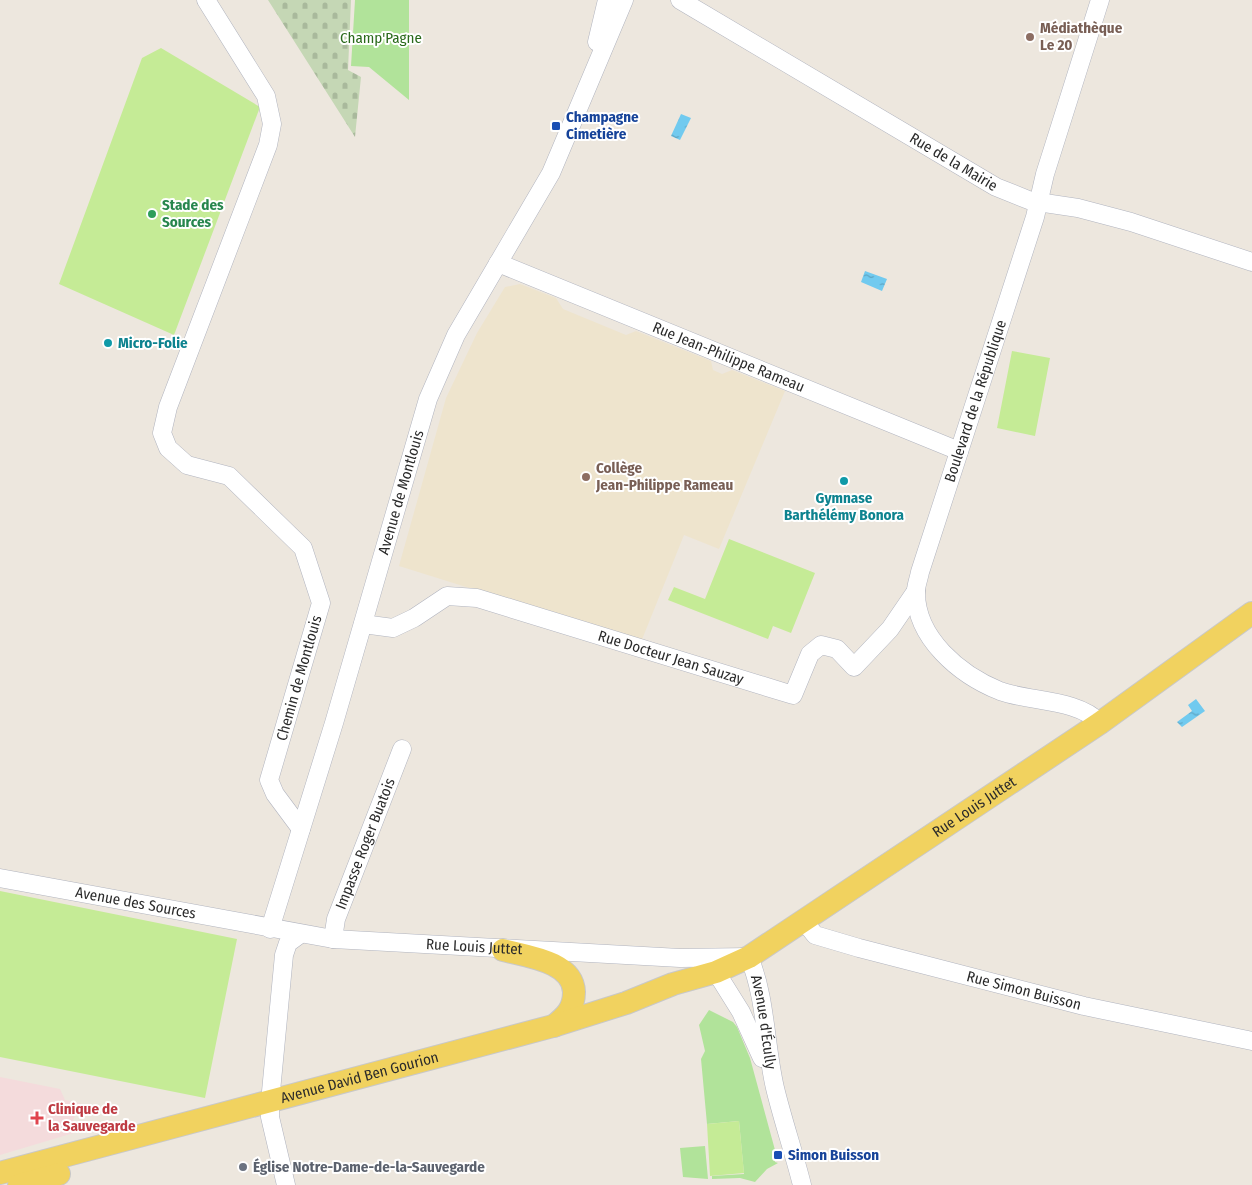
<svg xmlns="http://www.w3.org/2000/svg" width="1252" height="1185" viewBox="0 0 1252 1185" font-family="'Fira Sans Condensed',sans-serif">
	<style>
		.education { fill: #eee4cd }
		.medical { fill: #f4dbdc }
		.grass { fill: #b1e39a }
		.cemetery { fill: url(#cemetery-stones) }
		.pitch { fill: #c5eb96 }
		.water { fill: url(#water-ripples) }
		.lines { fill: none; stroke-linecap: round; stroke-linejoin: round }
		.minor-casing { stroke: #b1b4bf; stroke-width: 19 }
		.major-casing { stroke: #c8c8c8; stroke-width: 24 }
		.minor { stroke: #fff; stroke-width: 18 }
		.major { stroke: #f1d25f; stroke-width: 22 }
		.education-dot { fill: #8d6e63; stroke: #fff; stroke-width: 2 }
		.transit-dot { fill: #1a4fb4; stroke: #fff; stroke-width: 2 }
		.leisure-dot { fill: #2e9e5b; stroke: #fff; stroke-width: 2 }
		.culture-dot { fill: #0f9aa8; stroke: #fff; stroke-width: 2 }
		.health-dot { fill: #e0444e; stroke: #fff; stroke-width: 2 }
		.worship-dot { fill: #6b7280; stroke: #fff; stroke-width: 2 }
		.labels { text-anchor: middle; stroke-width: 4; stroke-linejoin: round; paint-order: stroke }
		.education-label { font-size: 15px; font-weight: bold; fill: #785e54; stroke: #fff; text-anchor: start }
		.park-label { font-size: 15px; fill: #29691a; stroke: #fff }
		.transit-label { font-size: 15px; font-weight: bold; fill: #164399; stroke: #fff; text-anchor: start }
		.street-label { font-size: 15px; fill: #2b2b2b; stroke: #fff }
		.leisure-label { font-size: 15px; font-weight: bold; fill: #27864d; stroke: #fff; text-anchor: start }
		.culture-label { font-size: 15px; font-weight: bold; fill: #0d838f; stroke: #fff; text-anchor: start }
		.health-label { font-size: 15px; font-weight: bold; fill: #be3a42; stroke: #fff; text-anchor: start }
		.worship-label { font-size: 15px; font-weight: bold; fill: #5b616d; stroke: #fff; text-anchor: start }
	</style>
	<defs>
		<pattern id="cemetery-stones" width="16" height="16" patternUnits="userSpaceOnUse" patternTransform="scale(1.25)"><rect width="16" height="16" fill="#c5d7b5"/><path d="M2 7V4a2 2 0 0 1 4 0v3zM10 15v-3a2 2 0 0 1 4 0v3z" fill="#a9b99c"/></pattern>
		<pattern id="water-ripples" width="26" height="14" patternUnits="userSpaceOnUse" patternTransform="scale(1.25)"><rect width="26" height="14" fill="#71caef"/><path d="M2 4q2-2 4 0t4 0M15 11q2-2 4 0t4 0" fill="none" stroke="#5da4c2"/></pattern>
	</defs>
	<rect width="100%" height="100%" fill="#ede7de"/>
	<path class="education" d="M 520,284 L 556,298 L 563,309 L 626,335 L 636,331 L 711,361 L 713,370 L 722,374 L 732,370 L 785,391 L 719,549 L 684,535 L 641,642 L 399,566 L 446,398 L 477,333 L 505,287 Z"/>
	<path class="medical" d="M 0,1077 L 60,1089 L 65,1100 L 81,1103 L 73,1120 L 77,1132 L 0,1155 Z"/>
	<path class="grass" d="M 355,0 L 409,0 L 409,100 L 369,67 L 351,66 Z
		M 709,1010 L 733,1022 L 737,1027 L 750,1058 L 775,1150 L 772,1151 L 775,1162 L 778,1163 L 767,1169 L 755,1182 L 740,1178 L 712,1179 L 712,1176 L 744,1174 L 739,1121 L 707,1124 L 701,1059 L 705,1051 L 699,1025 Z
		M 705,1146 L 708,1179 L 683,1177 L 680,1148 Z"/>
	<path class="cemetery" d="M 268,0 L 351,0 L 348,70 L 361,77 L 355,137 Z"/>
	<path class="pitch" d="M 161,48 L 260,107 L 174,335 L 59,284 L 142,58 Z
		M 1012,351 L 1050,358 L 1035,436 L 997,428 Z
		M 729,539 L 815,573 L 791,633 L 773,626 L 768,639 L 668,600 L 674,587 L 705,599 Z
		M 0,891 L 237,939 L 205,1098 L 0,1057 Z
		M 739,1121 L 744,1173 L 710,1176 L 707,1124 Z"/>
	<path class="water" d="M 681,114 L 691,118 L 680,140 L 671,136 Z
		M 865,271 L 887,279 L 882,291 L 861,282 Z
		M 1196,699 L 1205,711 L 1182,727 L 1177,722 L 1192,711 L 1188,705 Z"/>
	<g class="lines">
		<g class="minor-casing">
			<g id="minor">
				<path d="M 206,0 L 266,96 L 272,124 L 268,145 L 168,407 L 162,433 L 168,448 L 187,465 L 229,476 L 303,548 L 321,603 L 269,780 L 275,794 L 301,829"/>
				<path id="s1" d="M 680,0 L 996,187 L 1031,201 L 1078,208 L 1131,222 L 1252,262"/>
				<path d="M 597,42 L 607,0"/>
				<path id="s2" d="M 498,263 L 959,451"/>
				<path id="s3" d="M 363,624 L 393,628 L 414,618 L 447,596 L 477,598 L 793,695 L 810,654 L 821,645 L 837,649 L 854,667 L 890,629 L 916,591"/>
				<path id="s4" d="M 1100,723 C 1078,699 1030,702 1000,691 C 960,675 915,638 916,591 C 916,585 919,578 920,572 L 1035,217 L 1045,174 L 1100,0"/>
				<path id="s5" d="M 0,878 L 333,939 L 680,958 L 749,957 C 766,997 765,1045 775,1088 C 783,1121 794,1153 802,1185"/>
				<path id="s6" d="M 804,921 L 815,935 L 859,948 L 1084,1006 L 1252,1041"/>
				<path id="s7" d="M 270,929 L 334,723 L 428,399 L 456,335 L 551,173 L 624,0"/>
				<path id="s8" d="M 333,939 L 336,919 L 402,749"/>
				<path d="M 704,967 L 716,972 L 741,1012 L 762,1058"/>
				<path d="M 286,1185 L 270,1117 L 270,1102 L 284,955 L 288,943 L 299,935"/>
			</g>
		</g>
		<g class="major-casing">
			<g id="major">
				<path d="M 503,950 C 525,956 573,961 574,992 C 574,1009 566,1016 554,1026"/>
				<path id="s9" d="M 0,1173 L 553,1026 L 626,1003 L 673,984 L 716,972 L 749,957 L 1100,723 L 1252,613"/>
				<path d="M 19,1185 L 59,1174"/>
			</g>
		</g>
		<use href="#minor" class="minor"/>
		<use href="#major" class="major"/>
	</g>
	<g class="education-dot">
		<circle cx="1030" cy="37" r="5"/>
		<circle cx="586" cy="477" r="5"/>
	</g>
	<g class="transit-dot">
		<rect x="551" y="121" width="10" height="10" rx="2.5"/>
		<rect x="773" y="1150" width="10" height="10" rx="2.5"/>
	</g>
	<circle class="leisure-dot" cx="152" cy="214" r="5"/>
	<g class="culture-dot">
		<circle cx="108" cy="343" r="5"/>
		<circle cx="844" cy="481" r="5"/>
	</g>
	<path class="health-dot" d="M34.5 1110.5h5v5h5v5h-5v5h-5v-5h-5v-5h5z"/>
	<circle class="worship-dot" cx="243" cy="1167" r="5"/>
	<g class="labels">
		<g class="education-label">
			<text x="1040" y="33">Médiathèque<tspan x="1040" dy="17">Le 20</tspan></text>
			<text x="596" y="473">Collège<tspan x="596" dy="17">Jean-Philippe Rameau</tspan></text>
		</g>
		<g class="park-label">
			<text x="381" y="43">Champ'Pagne</text>
		</g>
		<g class="transit-label">
			<text x="566" y="122">Champagne<tspan x="566" dy="17">Cimetière</tspan></text>
			<text x="788" y="1160">Simon Buisson</text>
		</g>
		<g class="street-label">
			<text dy="5" stroke="none"><textPath href="#s1" startOffset="318">Rue de la Mairie</textPath></text>
			<text dy="5" stroke="none"><textPath href="#s2" startOffset="249">Rue Jean-Philippe Rameau</textPath></text>
			<text dy="5" stroke="none"><textPath href="#s4" startOffset="444">Boulevard de la République</textPath></text>
			<text dy="5" stroke="none"><textPath href="#s7" startOffset="456">Avenue de Montlouis</textPath></text>
			<text dy="5" stroke="none"><textPath href="#s3" startOffset="326">Rue Docteur Jean Sauzay</textPath></text>
			<text transform="translate(299 678) rotate(-74)" y="5">Chemin de Montlouis</text>
			<text dy="5" stroke="none"><textPath href="#s9" startOffset="1051">Rue Louis Juttet</textPath></text>
			<text dy="5" stroke="none"><textPath href="#s8" startOffset="101">Impasse Roger Buatois</textPath></text>
			<text dy="5" stroke="none"><textPath href="#s5" startOffset="138">Avenue des Sources</textPath></text>
			<text dy="5" stroke="none"><textPath href="#s5" startOffset="480">Rue Louis Juttet</textPath></text>
			<text dy="5" stroke="none"><textPath href="#s6" startOffset="234">Rue Simon Buisson</textPath></text>
			<text dy="5" stroke="none"><textPath href="#s5" startOffset="822">Avenue d'Écully</textPath></text>
			<text dy="5" stroke="none"><textPath href="#s9" startOffset="372">Avenue David Ben Gourion</textPath></text>
		</g>
		<g class="leisure-label">
			<text x="162" y="210">Stade des<tspan x="162" dy="17">Sources</tspan></text>
		</g>
		<g class="culture-label">
			<text x="118" y="348">Micro-Folie</text>
			<text x="844" y="503" text-anchor="middle">Gymnase<tspan x="844" dy="17">Barthélémy Bonora</tspan></text>
		</g>
		<g class="health-label">
			<text x="48" y="1114">Clinique de<tspan x="48" dy="17">la Sauvegarde</tspan></text>
		</g>
		<g class="worship-label">
			<text x="253" y="1172">Église Notre-Dame-de-la-Sauvegarde</text>
		</g>
	</g>
</svg>
